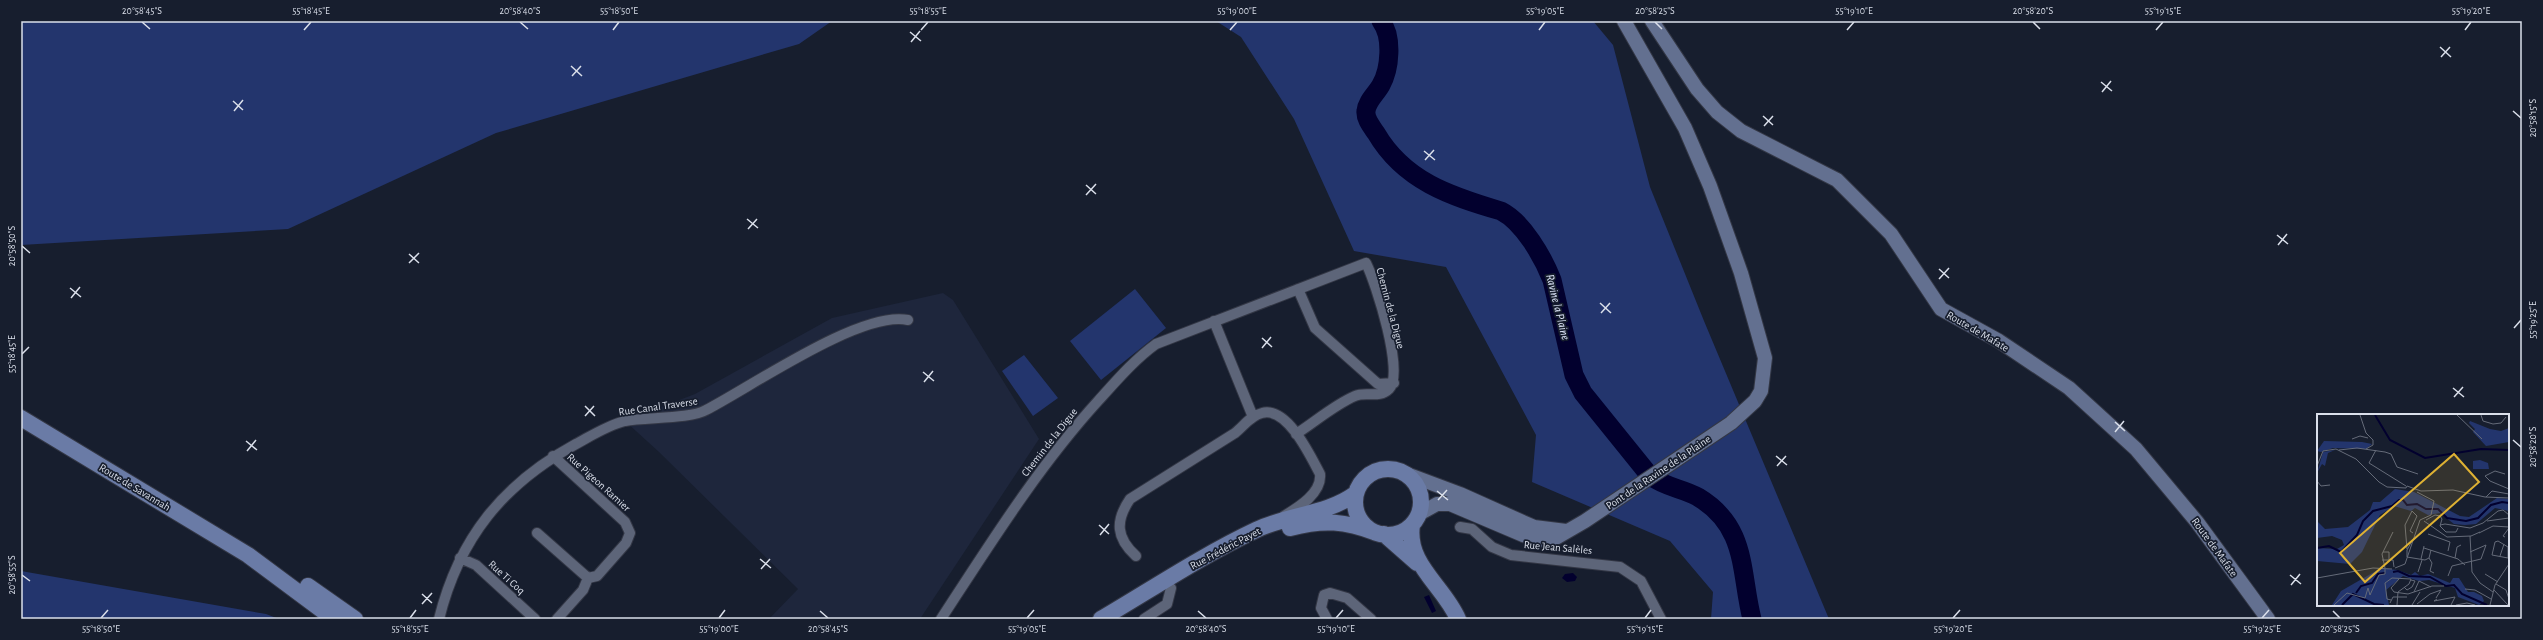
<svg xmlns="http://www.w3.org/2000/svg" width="2543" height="640" viewBox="0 0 2543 640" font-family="'Alegreya Sans',sans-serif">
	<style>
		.built { fill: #1e263c }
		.green { fill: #23356d }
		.water { fill: #02002e }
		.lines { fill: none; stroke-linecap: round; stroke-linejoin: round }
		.river { stroke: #02002e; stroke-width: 19 }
		.street-casing { stroke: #333745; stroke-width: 12 }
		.secondary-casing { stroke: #333745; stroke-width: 16 }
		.primary-casing { stroke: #333745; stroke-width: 18 }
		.street { stroke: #5d6579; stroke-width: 10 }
		.secondary { stroke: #637090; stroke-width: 14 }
		.primary { stroke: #6a7ba6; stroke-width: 16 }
		.ticks { fill: none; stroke: #dadfea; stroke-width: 1.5 }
		.labels { text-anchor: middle; stroke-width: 3.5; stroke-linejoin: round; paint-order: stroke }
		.street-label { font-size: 11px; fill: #dadfea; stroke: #171e2e }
		.water-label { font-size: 12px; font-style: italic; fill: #dce4f8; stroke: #171e2e }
		.inset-river { fill: none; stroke: #02002e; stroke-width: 2 }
		.inset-road { fill: none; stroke: #656b79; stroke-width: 1 }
		.view { fill: #deb133; fill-opacity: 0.15; stroke: #deb133; stroke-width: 2 }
		.inset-edge { fill: none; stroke: #dadfea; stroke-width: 2 }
		.neatline { fill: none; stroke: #dadfea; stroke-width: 1.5 }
		.ticks-label { font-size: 10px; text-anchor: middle; fill: #dadfea }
	</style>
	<rect width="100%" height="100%" fill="#171e2e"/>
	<path class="built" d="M 943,293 L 953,300 L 1039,439 L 920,619 L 769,619 L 798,589 L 659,452 L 625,421 L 695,394 L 832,318 Z"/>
	<path class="green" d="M 21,21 L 832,21 L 799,44 L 496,133 L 288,229 L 21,245 Z
		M 1216,21 L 1593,21 L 1613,45 L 1650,187 L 1704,321 L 1829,619 L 1711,619 L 1713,592 L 1670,541 L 1532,482 L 1536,435 L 1446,267 L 1354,251 L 1294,119 L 1241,37 Z
		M 1135,289 L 1166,328 L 1101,380 L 1070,341 Z
		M 1024,355 L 1058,398 L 1033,416 L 1002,371 Z
		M 21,571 L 266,614 L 279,619 L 21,619 Z"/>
	<path class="water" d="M 1573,573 L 1577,577 L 1575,581 L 1567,582 L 1562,578 L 1565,574 Z
		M 1429,595 L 1436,611 L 1432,613 L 1424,597 Z"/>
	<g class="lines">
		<path class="river" d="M 1381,21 C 1393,37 1390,69 1381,85 C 1376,94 1367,101 1366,111 C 1365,119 1372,127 1376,133 C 1404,181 1450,196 1501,211 C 1523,222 1543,257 1552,280 L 1574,375 L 1583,393 L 1650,476 C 1667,488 1682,488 1698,497 C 1748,527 1740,572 1752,619"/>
		<g class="street-casing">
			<path id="street" d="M 1298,289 L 1315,328 L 1378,384 L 1394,383
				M 1214,321 L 1253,417
				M 553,456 L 625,522 L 630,533 L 626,543 L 597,576 L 588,578 L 583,590 L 557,619
				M 1460,527 L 1472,529
				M 1472,529 L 1492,547 L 1511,555 L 1620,567 L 1641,581 L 1661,619
				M 537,533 L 588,578
				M 1136,556 C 1116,538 1115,521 1130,499 L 1235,433 C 1244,426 1250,416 1262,413 C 1287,406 1310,455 1320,474 C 1322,493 1299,507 1284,516
				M 460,558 L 476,565 L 535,619
				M 439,619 C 459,538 503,484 576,444 C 591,436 608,425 625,421 C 645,417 691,419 706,410 C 751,387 861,310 908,320
				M 941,619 C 990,544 1038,467 1098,401 C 1117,380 1134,360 1156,344 L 1366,263 C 1376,283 1405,374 1389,389 C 1379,399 1366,391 1355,396 C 1334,405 1315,422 1296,434
				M 1144,619 L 1167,604 L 1171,588
				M 1327,619 L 1321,608 L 1324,595 L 1330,593 L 1347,598 L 1371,619"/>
		</g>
		<g class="secondary-casing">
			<path id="secondary" d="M 1652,21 L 1697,89 L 1717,112 L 1741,131 L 1837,180 L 1891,234 L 1941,309 L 1999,341 L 2069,388 L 2136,449 L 2197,522 L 2268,619
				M 1404,473 L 1460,494 L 1534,527 L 1566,531
				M 1419,514 L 1437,504 L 1450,504 L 1523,535 L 1540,540 L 1554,539 L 1585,521 L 1731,423 L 1755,401 L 1761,391 L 1765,358 L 1741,273 L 1710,186 L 1685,128 L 1624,21"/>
		</g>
		<g class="primary-casing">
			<path id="primary" d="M 21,418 L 248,555 L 334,619
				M1355 502a33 33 0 1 1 66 0a33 33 0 1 1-66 0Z
				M 1412,525 C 1406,564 1444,586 1458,619
				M 1290,528 C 1324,519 1345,521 1377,533
				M 1384,534 L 1417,563
				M 308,586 L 355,619
				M 1101,619 C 1152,589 1203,555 1256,530 C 1289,514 1326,515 1355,494"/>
		</g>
		<use href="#street" class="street"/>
		<use href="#secondary" class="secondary"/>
		<use href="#primary" class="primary"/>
	</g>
	<path class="ticks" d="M 142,22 L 150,29M 520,22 L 528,29M 1655,22 L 1662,29M 2033,22 L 2040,29M 304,30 L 311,22M 613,30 L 619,22M 921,30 L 928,22M 1230,30 L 1237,22M 1539,30 L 1545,22M 1847,30 L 1854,22M 2156,30 L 2163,22M 2465,30 L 2471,22M 910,32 L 921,41M 911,42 L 920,31M 2440,47 L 2451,57M 2441,57 L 2450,47M 571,66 L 582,76M 572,76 L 581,66M 2101,82 L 2112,91M 2102,92 L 2111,81M 233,101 L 243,110M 234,111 L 243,100M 2513,111 L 2521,118M 1763,116 L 1773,125M 1764,126 L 1773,116M 1424,151 L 1435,160M 1425,160 L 1434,150M 1086,185 L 1096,194M 1086,195 L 1096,184M 747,219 L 758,228M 748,229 L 757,219M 2277,235 L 2288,244M 2278,245 L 2287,234M 22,246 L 30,253M 409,254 L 419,263M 409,263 L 419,253M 1939,269 L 1949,278M 1939,279 L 1949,268M 70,288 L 81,297M 71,298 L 80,287M 1600,303 L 1611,313M 1601,313 L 1610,303M 2514,328 L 2521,320M 1262,338 L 1272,347M 1262,348 L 1271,337M 22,354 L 29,347M 923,372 L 934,381M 924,382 L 933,371M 2453,388 L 2464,397M 2454,397 L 2463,387M 585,406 L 595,416M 585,416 L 594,406M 2115,422 L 2125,431M 2115,432 L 2124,421M 2513,440 L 2521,447M 246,441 L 257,450M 247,451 L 256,440M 1776,456 L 1787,465M 1777,466 L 1786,456M 1437,491 L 1448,500M 1438,500 L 1447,490M 1099,525 L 1109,534M 1100,535 L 1109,524M 760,559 L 771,568M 761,569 L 770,559M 22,575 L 30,581M 2290,575 L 2301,584M 2291,585 L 2300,574M 422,594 L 432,603M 422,604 L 432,593M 820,611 L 828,618M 1198,611 L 1206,618M 2333,611 L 2340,618M 101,618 L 108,610M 410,618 L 416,610M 719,618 L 725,610M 1027,618 L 1034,610M 1336,618 L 1343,610M 1645,618 L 1651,610M 1953,618 L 1960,610M 2262,618 L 2269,610"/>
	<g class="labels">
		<g class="street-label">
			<text transform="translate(1391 308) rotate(75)" y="4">Chemin de la Digue</text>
			<text transform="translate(1978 331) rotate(30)" y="4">Route de Mafate</text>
			<text transform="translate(658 406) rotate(-8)" y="4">Rue Canal Traverse</text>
			<text transform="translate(1049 442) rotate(-52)" y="4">Chemin de la Digue</text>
			<text transform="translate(1658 472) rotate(-34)" y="4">Pont de la Ravine de la Plaine</text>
			<text transform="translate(599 482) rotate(42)" y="4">Rue Pigeon Ramier</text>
			<text transform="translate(135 487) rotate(31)" y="4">Route de Savannah</text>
			<text transform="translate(1558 547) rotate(5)" y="4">Rue Jean Salèles</text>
			<text transform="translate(2215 547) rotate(54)" y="4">Route de Mafate</text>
			<text transform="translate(1225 548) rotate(-28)" y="4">Rue Frédéric Payet</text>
			<text transform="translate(507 577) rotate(42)" y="4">Rue Ti Coq</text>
		</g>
		<g class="water-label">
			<text transform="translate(1558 307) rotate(76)" y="4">Ravine la Plaine</text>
		</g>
	</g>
	<g transform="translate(2317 414)">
		<rect width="192" height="192" fill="#171e2e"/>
		<path d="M 153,7 L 173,15 L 184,17 L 192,14 L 192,28 L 169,32 L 156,18 L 158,15 L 152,9 ZM 7,27 L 45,28 L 55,30 L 49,35 L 16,34 L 4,38 L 0,37 ZM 18,36 L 11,39 L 8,52 L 5,50 L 0,59 L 6,38 ZM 163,46 L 171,49 L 172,55 L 156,55 L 156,47 ZM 78,75 L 97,78 L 143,102 L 152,103 L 180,84 L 192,85 L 192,97 L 178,94 L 159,110 L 148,111 L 137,110 L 123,99 L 111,101 L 98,94 L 94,97 L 77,92 L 63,101 L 45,138 L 33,150 L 0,147 L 0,134 L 20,135 L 27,131 L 25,126 L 15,122 L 0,124 L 0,107 L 8,115 L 31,113 L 53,96 L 56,88 L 63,88 ZM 64,154 L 80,156 L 94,161 L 98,158 L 103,162 L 111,160 L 133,169 L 136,164 L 142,164 L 151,178 L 157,178 L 165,182 L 167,187 L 162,191 L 141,183 L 138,174 L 112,166 L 102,167 L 86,162 L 69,176 L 72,191 L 15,191 L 24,177 Z" fill="#23356d"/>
		<path class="inset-river" d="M 58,1 L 73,26 L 108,44 L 164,35 L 192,36M 0,134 L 12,132 L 24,138 L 40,121 L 46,107 L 56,97 L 75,92 L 82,86 L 86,86 L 90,91 L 100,90 L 109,95 L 121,95 L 130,104 L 149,107 L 161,104 L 174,91 L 185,88 L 192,89M 76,158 L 81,157 L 92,162 L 113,163 L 129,172 L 137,171 L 145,180 L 170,191M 39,179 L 44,172 L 55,169 L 61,160 L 68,159M 25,191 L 36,180 L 57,190 L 67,191"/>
		<path class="inset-road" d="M 43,1 L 49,19 L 56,26 L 56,31 L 49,35M 140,1 L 165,25M 164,1 L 166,7 L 176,10 L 184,9 L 189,3M 35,25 L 43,22 L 51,24M 22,36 L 40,34 L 68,38 L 74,40 L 80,53 L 101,60M 59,36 L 52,49 L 89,72M 0,52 L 6,37 L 19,35 L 39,45 L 62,68 L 70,73 L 89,74 L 90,72 L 104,77 L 136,76 L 168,83 L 192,84M 188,60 L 178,57 L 168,62 L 173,67 L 192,75M 0,67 L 4,72 L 13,71M 100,78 L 117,87 L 114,101M 169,83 L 175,77 L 192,80M 109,106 L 118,101 L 123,102 L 125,105 L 123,112 L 129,118 L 139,118 L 141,114M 107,107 L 130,123 L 154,122 L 163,118M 170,107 L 192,104M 123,111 L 128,110 L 153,114 L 166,109 L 181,97 L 186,96 L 192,101M 162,119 L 176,112 L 192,113M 111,120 L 133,128 L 131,137M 153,122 L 155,158 L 163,169 L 176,178M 188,123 L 186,122 L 192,114M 95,127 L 90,136 L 90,143 L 108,146 L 112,144 L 114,136M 181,127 L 191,133 L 191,144 L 175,141 L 178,128 ZM 107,134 L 141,145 L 148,151M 90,135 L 88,111 L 95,97 L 100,102 L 93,117 L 96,119M 66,138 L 72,138 L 72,146M 183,142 L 187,130M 112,144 L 115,149 L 113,157 L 117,159M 138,144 L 140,133 L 144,131M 104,145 L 107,132M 65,146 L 76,146 L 77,153M 68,154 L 65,140 L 76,118M 78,154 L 88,150 L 103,106 L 114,101M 101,158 L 105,146M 168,160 L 181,168M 131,162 L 135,152 L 164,145 L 169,131 L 153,138M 0,164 L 56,154 L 75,155M 75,164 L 94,165 L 92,170 L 81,178 L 80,191M 179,170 L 189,176 L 192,185M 87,173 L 90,176 L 95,173 L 98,167 L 94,166M 148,175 L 158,176 L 174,185M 177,176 L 191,191M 77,178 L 91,180 L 115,172 L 127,172M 77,178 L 74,174 L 82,165M 97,178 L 102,167 L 114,173M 120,185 L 117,187 L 138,183 L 134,191M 74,186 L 70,185 L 68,169 L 75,164M 73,189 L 76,183 L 90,183M 100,190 L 113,180 L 124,176 L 119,184M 17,191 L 30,179 L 48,184 L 51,174 L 53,181 L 62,161 L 68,160 L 68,155M 95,191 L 103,178M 139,191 L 150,189 L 158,191M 173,191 L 178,171 L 192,150"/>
		<path class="view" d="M 137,40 L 162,68 L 48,168 L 23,139 Z"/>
		<rect width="192" height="192" class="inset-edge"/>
	</g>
	<rect width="2543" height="640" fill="none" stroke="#171e2e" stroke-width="44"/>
	<rect x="22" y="22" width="2499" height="596" class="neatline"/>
	<g class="ticks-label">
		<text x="142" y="14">20°58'45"S</text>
		<text x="311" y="14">55°18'45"E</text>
		<text x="520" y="14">20°58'40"S</text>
		<text x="619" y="14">55°18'50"E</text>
		<text x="928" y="14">55°18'55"E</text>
		<text x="1237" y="14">55°19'00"E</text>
		<text x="1545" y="14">55°19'05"E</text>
		<text x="1655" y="14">20°58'25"S</text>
		<text x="1854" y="14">55°19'10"E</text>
		<text x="2033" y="14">20°58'20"S</text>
		<text x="2163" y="14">55°19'15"E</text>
		<text x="2471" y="14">55°19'20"E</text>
		<text transform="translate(2532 118) rotate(-90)" y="4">20°58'15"S</text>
		<text transform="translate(11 246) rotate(-90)" y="4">20°58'50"S</text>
		<text transform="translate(2532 320) rotate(-90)" y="4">55°19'25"E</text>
		<text transform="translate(11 354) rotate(-90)" y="4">55°18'45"E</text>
		<text transform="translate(2532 447) rotate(-90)" y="4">20°58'20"S</text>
		<text transform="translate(11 575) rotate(-90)" y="4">20°58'55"S</text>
		<text x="101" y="632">55°18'50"E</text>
		<text x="410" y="632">55°18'55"E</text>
		<text x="719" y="632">55°19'00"E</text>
		<text x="828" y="632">20°58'45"S</text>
		<text x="1027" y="632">55°19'05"E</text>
		<text x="1206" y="632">20°58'40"S</text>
		<text x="1336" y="632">55°19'10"E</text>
		<text x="1645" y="632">55°19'15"E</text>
		<text x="1953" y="632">55°19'20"E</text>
		<text x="2262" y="632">55°19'25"E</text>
		<text x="2340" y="632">20°58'25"S</text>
	</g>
</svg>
